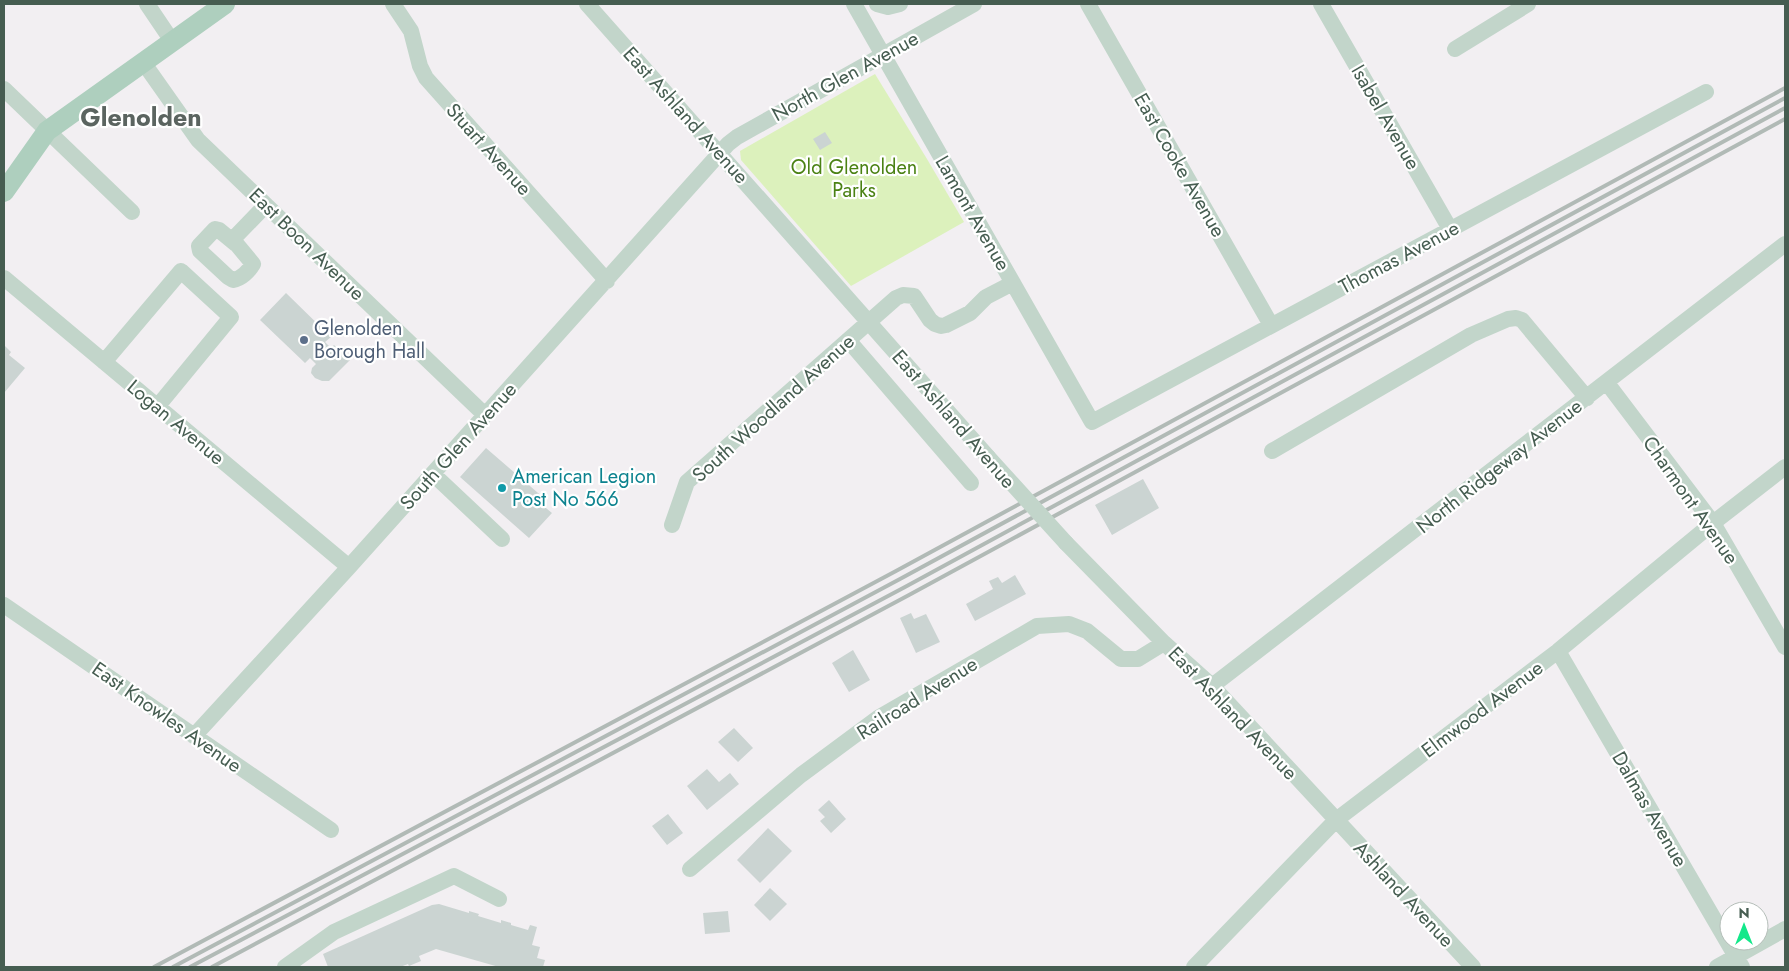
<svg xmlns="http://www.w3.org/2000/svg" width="1789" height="971" viewBox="0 0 1789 971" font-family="Jost,sans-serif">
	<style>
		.green { fill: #dcf1bc }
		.building { fill: #cbd4d2 }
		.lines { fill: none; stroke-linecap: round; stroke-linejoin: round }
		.minor { stroke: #c2d5ca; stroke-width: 16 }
		.major { stroke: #aecfbe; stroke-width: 20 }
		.rail { stroke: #b1bab6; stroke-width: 4 }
		.minor-bridge { stroke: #c2d5ca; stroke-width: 16 }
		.service-dot { fill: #5c6f8a; stroke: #fff; stroke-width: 2 }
		.culture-dot { fill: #0f9aa8; stroke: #fff; stroke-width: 2 }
		.labels { text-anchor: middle; stroke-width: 4.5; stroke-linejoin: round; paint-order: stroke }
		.street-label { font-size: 20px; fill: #465d51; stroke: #fff }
		.park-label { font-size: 20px; fill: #4b8214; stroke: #fff }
		.service-label { font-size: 20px; fill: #4e5e75; stroke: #fff; text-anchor: start }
		.culture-label { font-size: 20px; fill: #0d838f; stroke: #fff; text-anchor: start }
		.district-label { font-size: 25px; font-weight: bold; fill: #5b6460; stroke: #fff }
	</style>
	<rect width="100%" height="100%" fill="#f2eff2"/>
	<path class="green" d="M 875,74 L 927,159 L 964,222 L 851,286 L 741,160 L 740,151 Z"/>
	<path class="building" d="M 825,132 L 832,143 L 820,150 L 813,139 Z
		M 286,293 L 331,337 L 325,342 L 331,348 L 334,345 L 350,360 L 329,381 L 322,381 L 315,378 L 311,373 L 312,368 L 316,364 L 310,358 L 305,363 L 260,320 Z
		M 4,345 L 11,352 L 9,355 L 25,368 L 4,393 Z
		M 486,448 L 545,499 L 541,504 L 552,513 L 529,538 L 460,477 Z
		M 1143,479 L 1159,508 L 1112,535 L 1095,505 Z
		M 1015,575 L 1026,594 L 975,621 L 966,604 L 993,589 L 989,581 L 998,577 L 1002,583 Z
		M 911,613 L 914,619 L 926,614 L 940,642 L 916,653 L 900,618 Z
		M 853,650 L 870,680 L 849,692 L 832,663 Z
		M 734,728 L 753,748 L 738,762 L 718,742 Z
		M 707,769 L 719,782 L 730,773 L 739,784 L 707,810 L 687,786 Z
		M 829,800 L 846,819 L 831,833 L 820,821 L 825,817 L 818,810 Z
		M 668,814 L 683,833 L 667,845 L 652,826 Z
		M 768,828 L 792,851 L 760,883 L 737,860 Z
		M 770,888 L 787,904 L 770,921 L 754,905 Z
		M 439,904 L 469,913 L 469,911 L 479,914 L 478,916 L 501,923 L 501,920 L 511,923 L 511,925 L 528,930 L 530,925 L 537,927 L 532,945 L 540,947 L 537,958 L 545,960 L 543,967 L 499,967 L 436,949 L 419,956 L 421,961 L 409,966 L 408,964 L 400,967 L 328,967 L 323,954 L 432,905 Z
		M 728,911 L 730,932 L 705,934 L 703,913 Z"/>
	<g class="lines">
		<path class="minor" d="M 147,4 L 172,41
			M 393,4 L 411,31 L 420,66 L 426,78 L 607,281
			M 587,4 L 988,457
			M 854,4 L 1092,422 L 1706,92
			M 877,4 L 888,7 L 900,4
			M 1088,4 L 1271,325
			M 1321,4 L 1450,229
			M 1455,49 L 1528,4
			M 143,62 L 198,140 L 485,415
			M 4,89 L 132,212
			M 236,244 L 219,230 L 215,229 L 199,246 L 200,251 L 228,277 L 233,280 C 241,279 249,271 253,264 L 234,241 L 236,236 L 266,205
			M 4,278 L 349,567
			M 848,340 L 971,483
			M 104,362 L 181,271 L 231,317 L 157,407
			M 1607,383 L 1713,523 L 1785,647
			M 1272,451 L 1471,335 L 1508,319 L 1516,318 L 1522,320 L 1587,398
			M 433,474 L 502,539
			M 672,525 L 687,482 L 896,298 L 903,295 L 914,296 L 930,320 L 935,324 L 941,326 L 946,325 L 970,313 L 986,297 L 1013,283
			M 1066,543 L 1164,643 L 1212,686 L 1473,967
			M 4,605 L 331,830
			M 1558,651 L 1742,967
			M 1212,686 L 1785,244
			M 194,736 L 349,567 L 728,144 L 737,137 L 974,4
			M 690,869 L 801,775 L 878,718 L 1037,626 L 1069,624 L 1087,631 L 1121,659 L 1138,659 L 1164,643
			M 285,967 L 334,932 L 454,876 L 499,899
			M 1194,967 L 1336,820 L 1558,651 L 1713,523 L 1785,467
			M 1717,967 L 1785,929"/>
		<path class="major" d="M 4,192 L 47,131 L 225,4"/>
		<path class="rail" d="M 154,967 L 896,571 L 1785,88
			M 173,967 L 900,579 L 1785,98
			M 190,967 L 905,587 L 1785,108
			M 212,967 L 909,595 L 1785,119"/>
		<path class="minor-bridge" d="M 988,457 L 1066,543"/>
	</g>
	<circle class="service-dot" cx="304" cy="340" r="5"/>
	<circle class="culture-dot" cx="502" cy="488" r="5"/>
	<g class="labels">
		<g class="street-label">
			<text transform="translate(845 76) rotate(-29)" y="7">North Glen Avenue</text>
			<text transform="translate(686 115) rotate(48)" y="7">East Ashland Avenue</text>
			<text transform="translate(1386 117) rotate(60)" y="7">Isabel Avenue</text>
			<text transform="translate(489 149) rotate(48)" y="7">Stuart Avenue</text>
			<text transform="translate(1180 165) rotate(60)" y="7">East Cooke Avenue</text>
			<text transform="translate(973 213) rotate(60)" y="7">Lamont Avenue</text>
			<text transform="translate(307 244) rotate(44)" y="7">East Boon Avenue</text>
			<text transform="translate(1399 257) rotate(-28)" y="7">Thomas Avenue</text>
			<text transform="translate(773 408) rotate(-42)" y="7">South Woodland Avenue</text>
			<text transform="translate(954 419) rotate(49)" y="7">East Ashland Avenue</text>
			<text transform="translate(176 422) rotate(40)" y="7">Logan Avenue</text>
			<text transform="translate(458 446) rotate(-48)" y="7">South Glen Avenue</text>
			<text transform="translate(1499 466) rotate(-38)" y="7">North Ridgeway Avenue</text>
			<text transform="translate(1691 500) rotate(55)" y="7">Charmont Avenue</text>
			<text transform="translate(917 698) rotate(-32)" y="7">Railroad Avenue</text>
			<text transform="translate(1482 709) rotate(-37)" y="7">Elmwood Avenue</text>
			<text transform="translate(1233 713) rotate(46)" y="7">East Ashland Avenue</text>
			<text transform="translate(167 717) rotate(35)" y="7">East Knowles Avenue</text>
			<text transform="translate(1650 809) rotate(60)" y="7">Dalmas Avenue</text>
			<text transform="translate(1404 894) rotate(47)" y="7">Ashland Avenue</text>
		</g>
		<g class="park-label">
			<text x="854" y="174">Old Glenolden<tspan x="854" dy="23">Parks</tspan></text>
		</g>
		<g class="service-label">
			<text x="314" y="335">Glenolden<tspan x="314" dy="23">Borough Hall</tspan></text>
		</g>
		<g class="culture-label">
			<text x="512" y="483">American Legion<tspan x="512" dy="23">Post No 566</tspan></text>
		</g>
		<g class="district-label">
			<text x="141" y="126">Glenolden</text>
		</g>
	</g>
	<rect width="1789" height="971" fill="none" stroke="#465d51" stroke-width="10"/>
	<g transform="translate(1744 926)"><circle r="24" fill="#ffffff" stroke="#b5beb9"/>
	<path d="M0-4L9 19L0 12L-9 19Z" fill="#13e88a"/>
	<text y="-8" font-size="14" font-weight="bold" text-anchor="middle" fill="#465d51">N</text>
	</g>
</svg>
